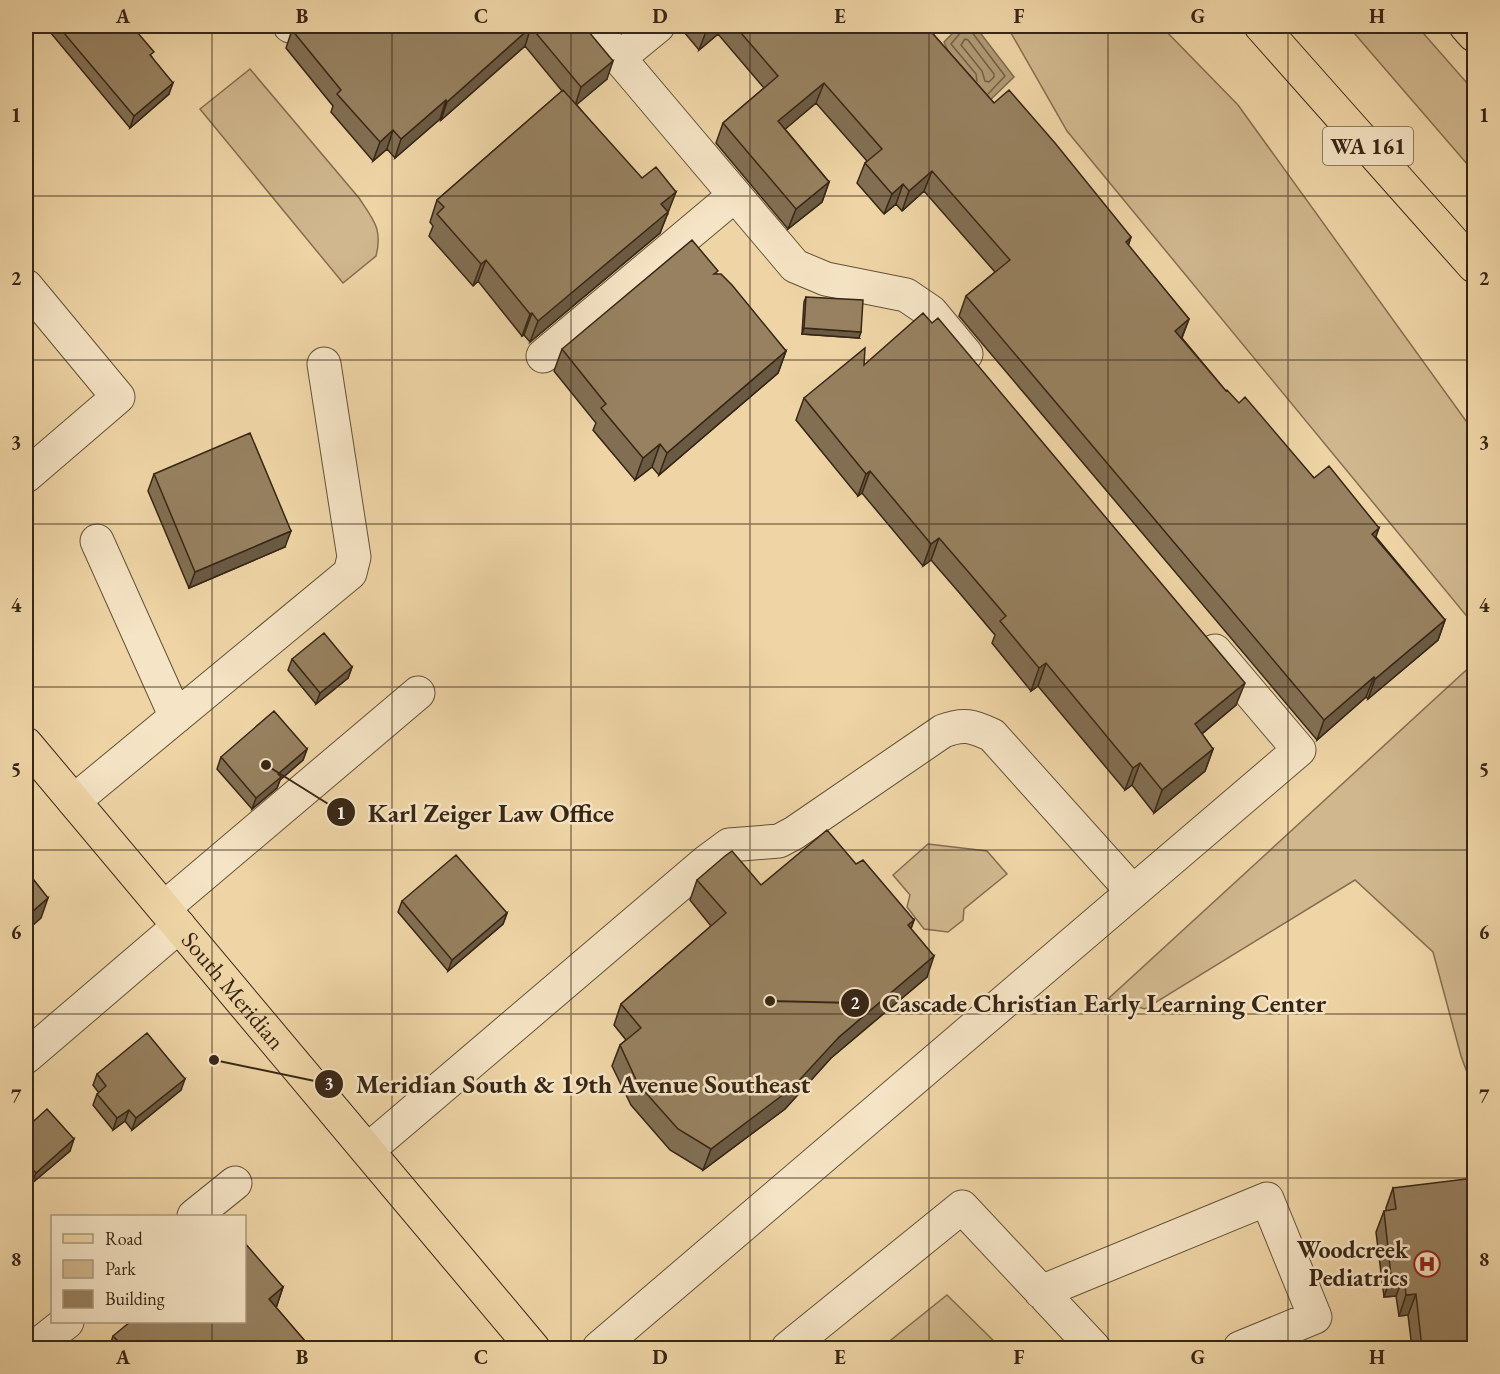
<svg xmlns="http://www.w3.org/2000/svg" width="1500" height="1374" viewBox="0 0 1500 1374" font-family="'EB Garamond',serif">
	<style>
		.green { fill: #d0b78d; stroke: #846e51; stroke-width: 1.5 }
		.water { fill: #b09a75; stroke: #806c4f; stroke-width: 1.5 }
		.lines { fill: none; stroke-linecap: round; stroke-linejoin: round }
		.shore { stroke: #746045; stroke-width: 1.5 }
		.minor-casing { stroke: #655239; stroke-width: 35 }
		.major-casing { stroke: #372615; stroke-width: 35 }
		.highway-casing { stroke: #372615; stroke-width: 35 }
		.minor { stroke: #f5e4c5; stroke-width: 33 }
		.major { stroke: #efd5a6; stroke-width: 33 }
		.highway { stroke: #efd5a6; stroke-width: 33 }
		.wall { fill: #826f53; stroke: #372615; stroke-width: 1.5 }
		.shaded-wall { fill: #6a5a43; stroke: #372615; stroke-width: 1.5 }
		.building { fill: #978160; stroke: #372615; stroke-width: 1.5 }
		.grid { fill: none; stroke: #372615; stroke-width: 1.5; stroke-opacity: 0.55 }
		.labels { text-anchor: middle; stroke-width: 5; stroke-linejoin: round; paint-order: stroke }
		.shield { fill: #f5e4c5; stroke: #705f4a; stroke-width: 1.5 }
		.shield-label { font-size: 22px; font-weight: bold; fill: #372615 }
		.street-label { font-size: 24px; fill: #372615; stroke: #f5e4c5 }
		.poi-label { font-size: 24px; font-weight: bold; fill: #372615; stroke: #f5e4c5; text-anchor: end }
		.leader { fill: none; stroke: #372615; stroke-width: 2 }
		.callout-dot { fill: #372615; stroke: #f5e4c5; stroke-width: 2 }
		.mark-label { font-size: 18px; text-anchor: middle; font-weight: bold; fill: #fff }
		.callout-label { font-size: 26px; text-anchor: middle; font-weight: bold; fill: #372615; stroke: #f5e4c5; stroke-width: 5; stroke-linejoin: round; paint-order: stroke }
		.neatline { fill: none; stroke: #372615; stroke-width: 2 }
		.grid-label { font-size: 20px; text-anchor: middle; font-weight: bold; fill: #372615 }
	</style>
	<rect width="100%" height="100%" fill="#efd5a6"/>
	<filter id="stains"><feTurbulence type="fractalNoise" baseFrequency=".00333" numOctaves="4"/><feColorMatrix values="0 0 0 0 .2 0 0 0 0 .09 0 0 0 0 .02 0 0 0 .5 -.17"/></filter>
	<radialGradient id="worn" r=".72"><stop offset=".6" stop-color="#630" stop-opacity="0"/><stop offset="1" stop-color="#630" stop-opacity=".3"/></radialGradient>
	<path class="green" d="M 1007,26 L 1161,26 L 1238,105 L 1474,432 L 1474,625 L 1067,131 Z
		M 1348,26 L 1417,26 L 1474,91 L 1474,172 Z
		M 250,69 L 359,198 C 373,219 383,229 376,256 L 343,283 L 200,109 Z
		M 1474,663 L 1474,1091 L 1461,1056 L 1433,952 L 1355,880 L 1145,1009 L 1108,999 Z
		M 928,844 L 987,851 L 1007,874 L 964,909 L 963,920 L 948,932 L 924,929 L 907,907 L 910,895 L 893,875 Z
		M 947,1295 L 1001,1348 L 881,1348 Z"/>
	<path class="water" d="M 960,26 L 975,26 L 1014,77 L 987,103 L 948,51 L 944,42 Z"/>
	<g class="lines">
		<path class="shore" d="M 963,26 L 962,31 L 951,44 L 976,74 L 977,81
			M 970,26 L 971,31 L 1005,76 L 988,94
			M 965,39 L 968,40 L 994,74 L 994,77 L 989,82 L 985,81 L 982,71 L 961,45 Z"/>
		<g class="minor-casing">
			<path id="minor" d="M 290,26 L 292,26
				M 592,26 L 795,266 L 826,279 L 906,295 L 931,312 L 966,354
				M 619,58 L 658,26
				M 26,286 L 118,397 L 26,476
				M 543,356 L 735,195
				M 97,541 L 176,717
				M 74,801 L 350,573 L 354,557 L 324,364
				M 164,908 L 418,693
				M 26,1057 L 179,926
				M 368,1150 L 706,862 L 729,845 L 779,841 L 794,833 L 943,731 C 964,723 972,726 992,735 L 1133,892
				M 194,1216 L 235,1183
				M 1041,1292 L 1267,1199 L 1315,1317 L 1240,1348
				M 34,1348 L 67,1322
				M 599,1348 L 1299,750 L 1215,651
				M 788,1348 L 962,1207 L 1094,1348"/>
		</g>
		<g class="major-casing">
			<g id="major">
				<path id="s1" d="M 26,744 L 533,1348"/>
			</g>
		</g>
		<g class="highway-casing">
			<path id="highway" d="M 1261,26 L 1474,266
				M 1466,26 L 1474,35"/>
		</g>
		<use href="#minor" class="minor"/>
		<use href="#major" class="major"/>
		<use href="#highway" class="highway"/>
	</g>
	<path class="wall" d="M 45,26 L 126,26 L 152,57 L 169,94 L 130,128 Z
		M 584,26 L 607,79 L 576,104 L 668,214 L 667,215 L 660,233 L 530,342 L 524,335 L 522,336 L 478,281 L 473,286 L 429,236 L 433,226 L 430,222 L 437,200 L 562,91 L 525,46 L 441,120 L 440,119 L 395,158 L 387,149 L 373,161 L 331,112 L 333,106 L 286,48 L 292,30 Z
		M 679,26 L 926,26 L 994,103 L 1131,237 L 1128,246 L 1189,319 L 1182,338 L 1226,391 L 1314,478 L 1376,537 L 1445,620 L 1438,640 L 1368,699 L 1366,697 L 1317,740 L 959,316 L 966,296 L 995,272 L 924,191 L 902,211 L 896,204 L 884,214 L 857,183 L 865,163 L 867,161 L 816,103 L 785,129 L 829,182 L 822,202 L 788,229 L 716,143 L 723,123 L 764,88 L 718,34 L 699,50 Z
		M 717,274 L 786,351 L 778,373 L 659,475 L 652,467 L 635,480 L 593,430 L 596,423 L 554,371 L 562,349 Z
		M 806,297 L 859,338 L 802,334 L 804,302 Z
		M 864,365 L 1236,705 L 1202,734 L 1213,749 L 1205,771 L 1154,813 L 1132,785 L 1125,790 L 1038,686 L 1031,691 L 992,643 L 995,635 L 957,590 L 931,560 L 923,566 L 862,493 L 858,496 L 796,420 L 804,398 Z
		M 154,474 L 285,547 L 189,588 L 148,491 Z
		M 292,659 L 352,667 L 348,678 L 316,704 L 288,670 Z
		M 307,749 L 303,760 L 280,780 L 277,788 L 252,809 L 217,769 L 221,757 Z
		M 856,864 L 914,920 L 911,929 L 927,977 L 831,1058 L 785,1109 L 703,1170 L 670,1150 L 631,1105 L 612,1066 L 620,1045 L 626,1040 L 614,1025 L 621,1004 L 711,926 L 690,900 L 697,880 L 761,885 Z
		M 402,901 L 507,913 L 503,924 L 448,971 L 398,912 Z
		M 97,1074 L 181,1090 L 132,1130 L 125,1121 L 113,1130 L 93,1105 L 97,1094 L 99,1093 L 93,1085 Z
		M 26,1128 L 70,1151 L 31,1184 L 26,1178 Z
		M 1393,1188 L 1474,1348 L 1412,1348 L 1408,1315 L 1399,1316 L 1396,1296 L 1384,1297 L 1376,1232 L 1384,1211 L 1386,1211 L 1386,1208 Z
		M 283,1287 L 276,1308 L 311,1348 L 109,1348 L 113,1336 Z"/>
	<path class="shaded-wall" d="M 711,26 L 721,26 L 718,34 L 699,50 L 707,29 Z
		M 531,27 L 525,46 L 441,120 L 447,102 Z
		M 613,61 L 607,79 L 575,106 L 581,87 Z
		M 173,83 L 169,94 L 130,128 L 134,116 Z
		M 824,83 L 816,103 L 771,141 L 778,121 Z
		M 446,100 L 440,119 L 395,158 L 401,139 Z
		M 393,130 L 387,149 L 373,161 L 380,142 Z
		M 932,171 L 924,191 L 902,211 L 909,191 Z
		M 829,182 L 822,202 L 788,229 L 796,209 Z
		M 903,184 L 896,204 L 884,214 L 892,194 Z
		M 676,192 L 660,233 L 530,342 L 538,321 L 661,204 Z
		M 1131,237 L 1124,257 L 1126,242 Z
		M 486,260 L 478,281 L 473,286 L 481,264 Z
		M 532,313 L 524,335 L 522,336 L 530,314 Z
		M 1189,319 L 1181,339 L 1175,331 Z
		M 804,328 L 861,332 L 859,338 L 802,334 Z
		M 786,351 L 778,373 L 659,475 L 667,453 Z
		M 660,444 L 652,467 L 635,480 L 643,458 Z
		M 870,471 L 862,493 L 858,496 L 866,474 Z
		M 1379,528 L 1372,548 L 1372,534 Z
		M 291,531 L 285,547 L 189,588 L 195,572 Z
		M 939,538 L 931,560 L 923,566 L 931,544 Z
		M 1445,620 L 1438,640 L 1368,699 L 1375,679 Z
		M 1046,663 L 1038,686 L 1031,691 L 1039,668 Z
		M 352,667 L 348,678 L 316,704 L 320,693 Z
		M 1374,677 L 1366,697 L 1317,740 L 1324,720 Z
		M 1245,683 L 1236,705 L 1187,746 L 1195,724 Z
		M 307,749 L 303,760 L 280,780 L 277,788 L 252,809 L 256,798 L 278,774 Z
		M 1213,749 L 1205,771 L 1154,813 L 1162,790 Z
		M 1140,763 L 1132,785 L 1125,790 L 1133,768 Z
		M 48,898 L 41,918 L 26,931 L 26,917 Z
		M 507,913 L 503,924 L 448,971 L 452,960 Z
		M 914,920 L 906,941 L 908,925 Z
		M 934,956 L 927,977 L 831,1058 L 785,1109 L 703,1170 L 711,1149 L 839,1037 Z
		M 185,1079 L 181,1090 L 132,1130 L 136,1118 Z
		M 129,1110 L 125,1121 L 113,1130 L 117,1118 Z
		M 74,1139 L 70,1151 L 31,1184 L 36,1173 Z
		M 1404,1275 L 1396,1296 L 1384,1297 L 1391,1276 Z
		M 283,1287 L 276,1308 L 269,1299 Z
		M 1416,1294 L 1408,1315 L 1399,1316 L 1406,1295 Z"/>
	<path class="building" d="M 58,26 L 126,26 L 129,29 L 132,26 L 154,52 L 150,55 L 173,83 L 134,116 Z
		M 296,26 L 584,26 L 613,61 L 581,87 L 531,27 L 447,102 L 446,100 L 401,139 L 393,130 L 380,142 L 337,94 L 341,90 L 292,30 Z
		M 703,26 L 711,26 L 707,29 Z
		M 735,26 L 926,26 L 994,103 L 1009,90 L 1055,143 L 1131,237 L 1126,242 L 1189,319 L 1175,331 L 1226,391 L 1227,390 L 1239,403 L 1245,397 L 1314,478 L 1329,466 L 1379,528 L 1372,534 L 1445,620 L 1375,679 L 1374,677 L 1324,720 L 966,296 L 1010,260 L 932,171 L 909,191 L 903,184 L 892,194 L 865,163 L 882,149 L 824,83 L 778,121 L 829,182 L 796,209 L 723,123 L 778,76 Z
		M 563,90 L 642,178 L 656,167 L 676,192 L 661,204 L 668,212 L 538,321 L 532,313 L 530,314 L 486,260 L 481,264 L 437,214 L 444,207 L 437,200 Z
		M 692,240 L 718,271 L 714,274 L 721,274 L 732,285 L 786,351 L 667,453 L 660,444 L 643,458 L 601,408 L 606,404 L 562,349 Z
		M 806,297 L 863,300 L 861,332 L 804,328 Z
		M 923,313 L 932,323 L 938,318 L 1245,683 L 1195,724 L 1213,749 L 1162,790 L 1140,763 L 1133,768 L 1046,663 L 1039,668 L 1000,621 L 1006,616 L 965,568 L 939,538 L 931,544 L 870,471 L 866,474 L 804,398 L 865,348 L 864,365 Z
		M 250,433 L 291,531 L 195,572 L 154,474 Z
		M 324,633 L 352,667 L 320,693 L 292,659 Z
		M 274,711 L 307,749 L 278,774 L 281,777 L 256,798 L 221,757 Z
		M 827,830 L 856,864 L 863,860 L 914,920 L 908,925 L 934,956 L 839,1037 L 792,1088 L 711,1149 L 678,1129 L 638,1084 L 620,1045 L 641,1028 L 621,1004 L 726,913 L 697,880 L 725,856 L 732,851 L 761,885 Z
		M 456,855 L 507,913 L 452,960 L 402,901 Z
		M 26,870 L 48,898 L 26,917 Z
		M 147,1033 L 185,1079 L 136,1118 L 129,1110 L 117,1118 L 97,1094 L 106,1086 L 97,1074 Z
		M 47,1109 L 74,1139 L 36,1173 L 26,1162 L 26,1128 Z
		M 1474,1178 L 1474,1348 L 1422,1348 L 1416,1294 L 1406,1295 L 1404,1275 L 1391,1276 L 1384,1211 L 1396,1209 L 1393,1188 Z
		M 244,1242 L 283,1287 L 269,1299 L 311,1348 L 116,1348 L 113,1345 L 118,1341 L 113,1336 L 130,1322 L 244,1322 Z"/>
	<path class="grid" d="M 212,26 L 212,1216M 392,26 L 392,1348M 571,26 L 571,1348M 750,26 L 750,1348M 929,26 L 929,1348M 1108,26 L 1108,1348M 1288,26 L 1288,1348M 26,196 L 1474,196M 26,360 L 1474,360M 26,524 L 1474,524M 26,687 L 1474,687M 26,850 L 1474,850M 26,1014 L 1474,1014M 26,1178 L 1474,1178M 212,1322 L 212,1348"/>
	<defs>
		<g id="hospital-ring" transform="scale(1.35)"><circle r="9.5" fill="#f5e4c5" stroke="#8f2418" stroke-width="1.5"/><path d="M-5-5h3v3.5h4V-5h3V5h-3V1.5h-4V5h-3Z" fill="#8f2418"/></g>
	</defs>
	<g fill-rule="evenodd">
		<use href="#hospital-ring" x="1427" y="1264"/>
	</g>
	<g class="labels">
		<rect class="shield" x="1323" y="127" width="90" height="38" rx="4.5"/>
		<g class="shield-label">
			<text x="1368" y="154">WA 161</text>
		</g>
		<g class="street-label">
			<text dy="8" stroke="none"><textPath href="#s1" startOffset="322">South Meridian</textPath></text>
		</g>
		<g class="poi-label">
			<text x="1408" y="1258">Woodcreek<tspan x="1408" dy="28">Pediatrics</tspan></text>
		</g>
	</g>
	<path class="leader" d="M266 765L341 812M770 1001L855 1003M214 1060L329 1084"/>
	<g class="callout-dot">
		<circle cx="266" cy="765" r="6"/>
		<circle cx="770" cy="1001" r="6"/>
		<circle cx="214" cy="1060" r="6"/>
		<circle cx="341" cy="812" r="15"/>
		<circle cx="855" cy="1003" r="15"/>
		<circle cx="329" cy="1084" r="15"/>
	</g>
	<g class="mark-label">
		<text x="341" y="819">1</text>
		<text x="855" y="1009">2</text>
		<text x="329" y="1090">3</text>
	</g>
	<g class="callout-label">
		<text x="491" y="822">Karl Zeiger Law Office</text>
		<text x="1104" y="1012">Cascade Christian Early Learning Center</text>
		<text x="583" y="1093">Meridian South &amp; 19th Avenue Southeast</text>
	</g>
	<rect width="1500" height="1374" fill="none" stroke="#efd5a6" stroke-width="66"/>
	<rect x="51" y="1215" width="195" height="108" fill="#f5e4c5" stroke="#a9987f" stroke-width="1.5"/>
	<rect x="63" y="1234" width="30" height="9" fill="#efd5a6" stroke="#a9987f" stroke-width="1.5"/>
	<text x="105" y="1245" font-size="18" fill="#372615">Road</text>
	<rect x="63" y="1260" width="30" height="18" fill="#d0b78d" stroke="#a9987f" stroke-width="1.5"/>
	<text x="105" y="1275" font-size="18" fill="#372615">Park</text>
	<rect x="63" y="1290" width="30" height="18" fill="#978160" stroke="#a9987f" stroke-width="1.5"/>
	<text x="105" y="1305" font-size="18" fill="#372615">Building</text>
	<rect x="33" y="33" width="1434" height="1308" class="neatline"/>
	<g class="grid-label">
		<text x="123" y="23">A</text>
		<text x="302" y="23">B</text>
		<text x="481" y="23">C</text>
		<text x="660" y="23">D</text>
		<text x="840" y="23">E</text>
		<text x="1019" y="23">F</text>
		<text x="1198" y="23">G</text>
		<text x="1377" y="23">H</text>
		<text x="16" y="122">1</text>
		<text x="1484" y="122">1</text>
		<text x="16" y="285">2</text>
		<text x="1484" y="285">2</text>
		<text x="16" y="449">3</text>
		<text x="1484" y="449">3</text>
		<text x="16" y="612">4</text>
		<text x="1484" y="612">4</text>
		<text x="16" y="776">5</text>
		<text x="1484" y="776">5</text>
		<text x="16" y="939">6</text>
		<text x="1484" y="939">6</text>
		<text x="16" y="1103">7</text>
		<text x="1484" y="1103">7</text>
		<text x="16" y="1266">8</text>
		<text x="1484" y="1266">8</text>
		<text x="123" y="1364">A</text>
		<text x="302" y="1364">B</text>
		<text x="481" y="1364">C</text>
		<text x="660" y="1364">D</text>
		<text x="840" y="1364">E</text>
		<text x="1019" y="1364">F</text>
		<text x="1198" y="1364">G</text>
		<text x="1377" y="1364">H</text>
	</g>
	<rect width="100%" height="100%" filter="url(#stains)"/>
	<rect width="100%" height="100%" fill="url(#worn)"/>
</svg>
